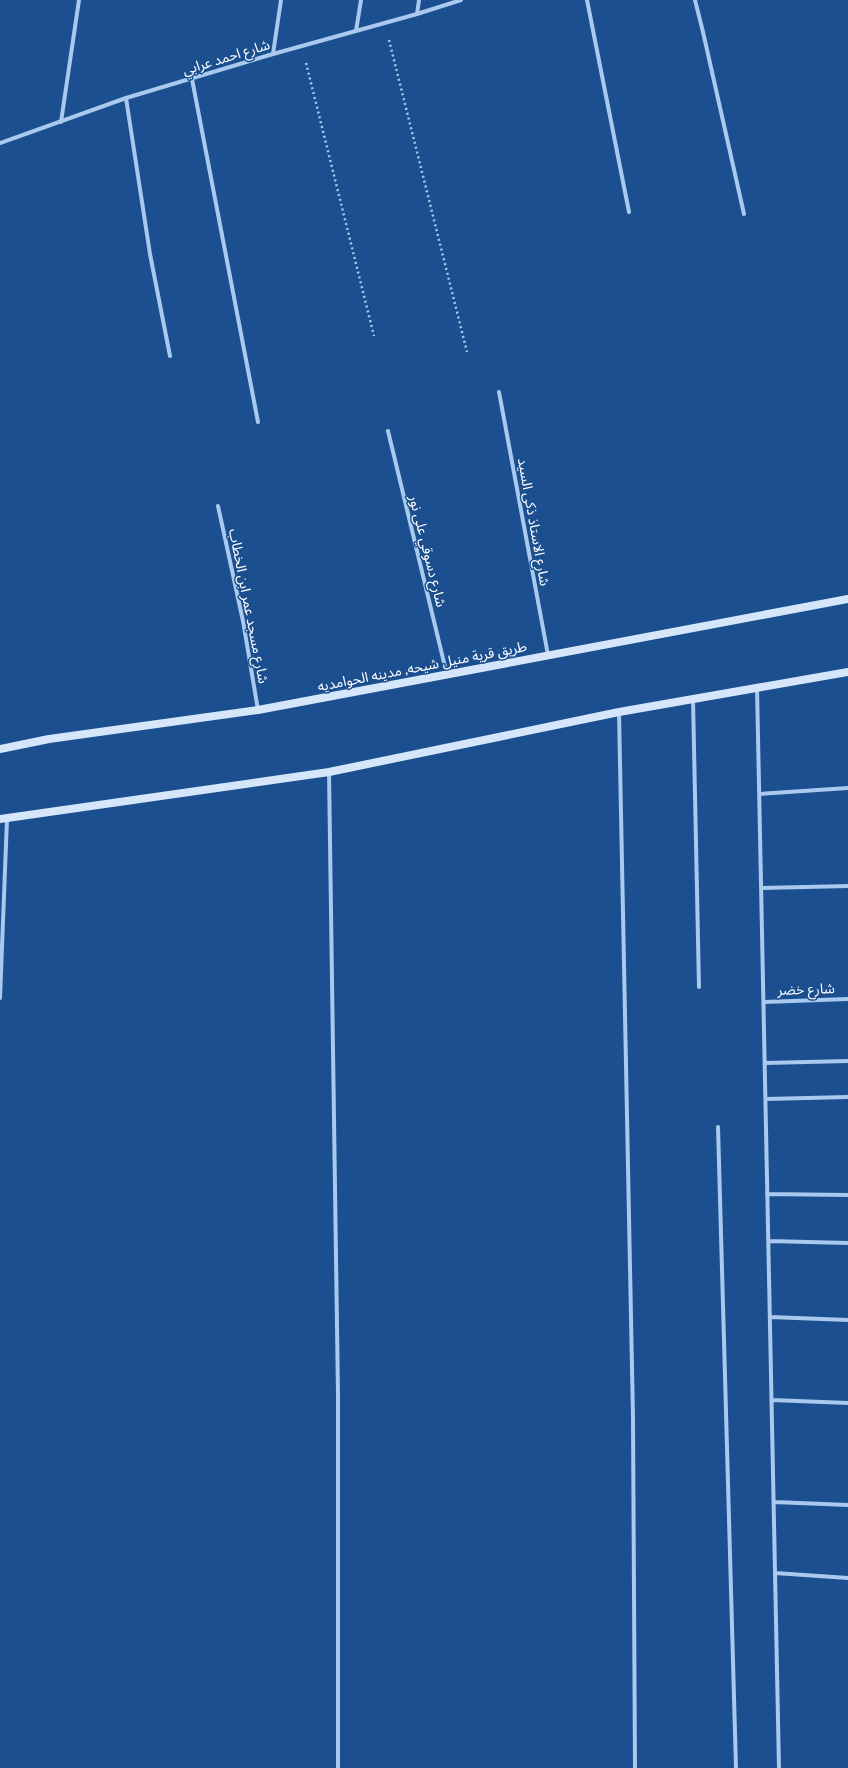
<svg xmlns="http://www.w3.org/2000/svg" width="848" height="1768" viewBox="0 0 848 1768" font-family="Cabin,'Noto Sans Arabic',sans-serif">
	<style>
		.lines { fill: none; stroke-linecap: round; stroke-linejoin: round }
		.path { stroke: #a9c9ee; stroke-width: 2.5; stroke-dasharray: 2 3; stroke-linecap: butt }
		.street { stroke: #a9c9ee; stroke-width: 4 }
		.secondary { stroke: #d6e6fa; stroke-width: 8 }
		.labels { text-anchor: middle; stroke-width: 3; stroke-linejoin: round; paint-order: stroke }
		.street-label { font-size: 14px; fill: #fff; stroke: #1b4f8f }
	</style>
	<rect width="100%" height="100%" fill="#1b4f8f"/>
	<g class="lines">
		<path class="path" d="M 389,40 L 467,352
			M 306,63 L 374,336"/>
		<path class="street" d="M 587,0 L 629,212
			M 695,0 L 703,32 L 744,214
			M 417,14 L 419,0
			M 356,31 L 361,0
			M 273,54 L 281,0
			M 192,79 L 258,422
			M 126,98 L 150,254 L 170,356
			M 61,122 L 79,0
			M 0,143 L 126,98 L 273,54 L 417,14 L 461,0
			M 499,392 L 548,655
			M 388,431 L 447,675
			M 218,506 L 243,621 L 258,710
			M 757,687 L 779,1768
			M 693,699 L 699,987
			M 619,712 L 633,1418 L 635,1768
			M 329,772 L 338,1395 L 338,1768
			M 760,794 L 848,788
			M 762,888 L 848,886
			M 0,998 L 7,819
			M 764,1002 L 848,999
			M 765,1063 L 848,1061
			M 766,1099 L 848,1097
			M 718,1127 L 736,1768
			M 767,1194 L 848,1195
			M 769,1241 L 848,1243
			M 770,1317 L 848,1320
			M 772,1400 L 848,1403
			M 774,1502 L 848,1505
			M 775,1573 L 848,1578"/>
		<path class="secondary" d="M 0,749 L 49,739 L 258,710 L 848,599
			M 0,819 L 329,772 L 619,712 L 848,672"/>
	</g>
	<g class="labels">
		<g class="street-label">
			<text transform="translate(226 57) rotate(-17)" y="5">شارع احمد عرابي</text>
			<text transform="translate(534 522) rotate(80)" y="5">شارع الاستاذ ذكى السيد</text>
			<text transform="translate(428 551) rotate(76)" y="5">شارع دسوقي على نور</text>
			<text transform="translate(249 606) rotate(79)" y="5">شارع مسجد عمر ابن الخطاب</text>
			<text transform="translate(422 666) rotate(-11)" y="5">طريق قرية منيل شيحه, مدينه الحوامديه</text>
			<text transform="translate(806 989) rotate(-2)" y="5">شارع خضر</text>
		</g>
	</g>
</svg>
